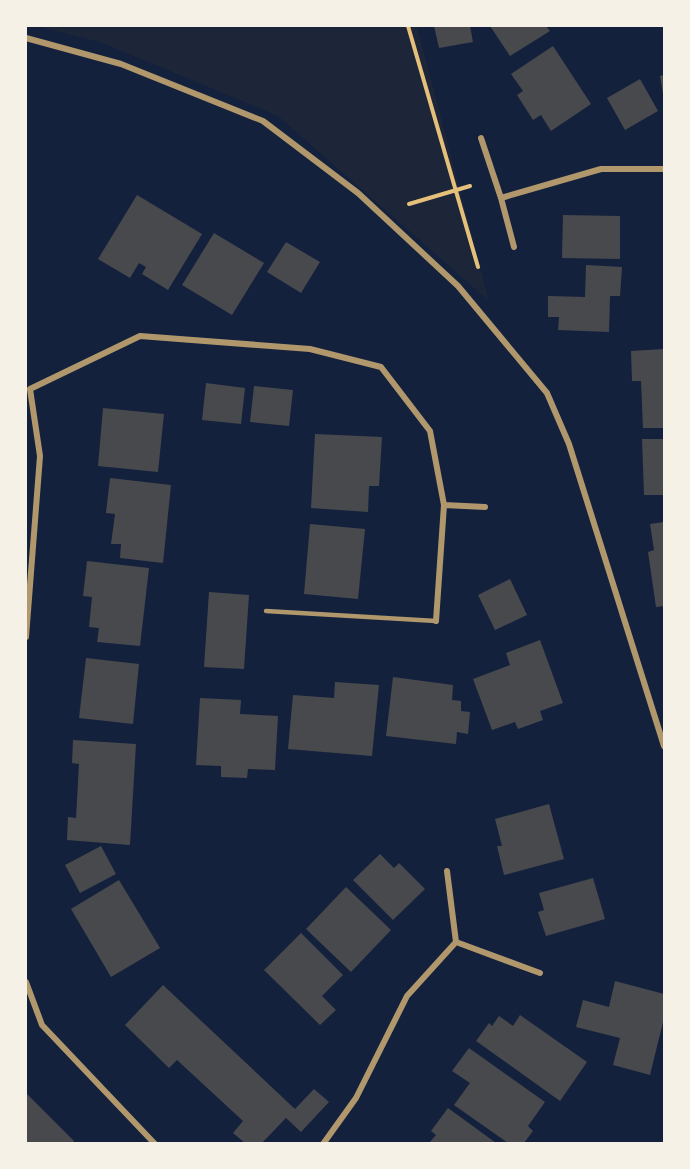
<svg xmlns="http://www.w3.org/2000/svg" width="690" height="1169" viewBox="0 0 690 1169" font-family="Commissioner,sans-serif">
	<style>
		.green { fill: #1d2539 }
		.building { fill: #48494c }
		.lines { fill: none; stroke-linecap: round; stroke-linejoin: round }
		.path { stroke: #e5c07b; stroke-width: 4 }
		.service { stroke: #b1986c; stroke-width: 4.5 }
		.minor { stroke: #b1986c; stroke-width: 6 }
	</style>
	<rect width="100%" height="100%" fill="#14213d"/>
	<path class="green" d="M 37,26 L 417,26 L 489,301 L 278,116 L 100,42 Z"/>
	<path class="building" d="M 434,26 L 470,26 L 473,42 L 439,48 Z
		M 490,26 L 546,26 L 550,31 L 510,56 Z
		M 553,46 L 591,104 L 551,131 L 541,115 L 533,120 L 517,95 L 523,91 L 511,74 Z
		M 664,75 L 664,94 L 663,94 L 660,76 Z
		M 640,79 L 658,111 L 625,130 L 607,98 Z
		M 137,195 L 202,234 L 168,290 L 142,274 L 146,267 L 139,263 L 130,278 L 98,259 Z
		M 563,215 L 620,216 L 620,259 L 562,258 Z
		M 214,233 L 264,263 L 232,315 L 182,285 Z
		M 286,242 L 320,262 L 301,293 L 267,272 Z
		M 586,265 L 622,267 L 620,296 L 610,296 L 609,332 L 558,330 L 559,317 L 548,317 L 548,296 L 585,297 Z
		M 664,349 L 664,428 L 643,428 L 641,381 L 632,381 L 631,351 Z
		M 206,383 L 245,388 L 241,424 L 202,420 Z
		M 254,386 L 293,390 L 289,426 L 250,422 Z
		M 103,408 L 164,414 L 158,472 L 98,466 Z
		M 315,434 L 382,437 L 379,486 L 369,486 L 368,512 L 311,508 Z
		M 642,439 L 664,439 L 664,495 L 644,495 Z
		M 110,478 L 171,485 L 163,563 L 120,558 L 121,544 L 111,544 L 115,514 L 106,513 Z
		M 664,522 L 664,606 L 656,607 L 648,552 L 654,550 L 650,524 Z
		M 310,524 L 365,529 L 358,599 L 304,594 Z
		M 87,561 L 149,568 L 140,646 L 97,642 L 99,628 L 89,627 L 92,597 L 83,596 Z
		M 510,579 L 527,615 L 495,630 L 478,595 Z
		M 209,592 L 249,595 L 244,669 L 204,667 Z
		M 540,640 L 563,703 L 540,711 L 543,720 L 518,729 L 515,722 L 492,730 L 473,679 L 510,665 L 506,653 Z
		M 86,658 L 139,664 L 133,724 L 79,718 Z
		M 393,677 L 453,685 L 452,700 L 461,701 L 461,711 L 470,712 L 468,734 L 457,732 L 456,744 L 386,736 Z
		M 335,682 L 379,685 L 372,756 L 288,749 L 293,695 L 334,698 Z
		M 200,698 L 241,700 L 240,714 L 278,716 L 275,770 L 248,769 L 247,778 L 221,777 L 221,766 L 196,765 Z
		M 73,740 L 136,744 L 130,845 L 67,840 L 68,817 L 76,818 L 79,764 L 72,763 Z
		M 549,804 L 564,859 L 504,875 L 497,846 L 502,846 L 495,819 Z
		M 101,846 L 116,874 L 80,893 L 65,865 Z
		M 380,854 L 394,868 L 399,863 L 425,889 L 393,920 L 353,880 Z
		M 593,878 L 605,919 L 546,936 L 538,912 L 544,910 L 539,893 Z
		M 119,880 L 160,948 L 111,977 L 71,909 Z
		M 346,887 L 391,930 L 351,972 L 306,929 Z
		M 301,933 L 343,975 L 322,996 L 336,1010 L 320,1025 L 264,970 Z
		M 615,981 L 664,994 L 664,1018 L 650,1075 L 613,1065 L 620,1038 L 576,1027 L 583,1000 L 609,1007 Z
		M 163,985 L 295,1109 L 314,1089 L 329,1102 L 301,1132 L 286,1118 L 262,1143 L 245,1143 L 233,1133 L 243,1121 L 177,1060 L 169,1068 L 125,1025 Z
		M 520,1015 L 587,1062 L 560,1101 L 476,1041 L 489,1023 L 492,1026 L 499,1016 L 513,1026 Z
		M 469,1048 L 545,1102 L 528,1126 L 533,1131 L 524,1143 L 508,1143 L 454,1105 L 470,1083 L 452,1071 Z
		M 26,1093 L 74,1141 L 72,1143 L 26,1143 Z
		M 448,1108 L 496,1143 L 429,1143 L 436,1135 L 431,1131 Z"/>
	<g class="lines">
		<path class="path" d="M 408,26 L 478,267
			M 409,204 L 470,186"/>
		<path class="service" d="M 266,611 L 436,621"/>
		<path class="minor" d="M 26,38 L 121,64 L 263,121 L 358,193 L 458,286 L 547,393 L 569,444 L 664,746
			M 481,138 L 501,198 L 514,247
			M 501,198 L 601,169 L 664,169
			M 444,505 L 485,507
			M 26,637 L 40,456 L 30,389 L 140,336 L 310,349 L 381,367 L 430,431 L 444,505 L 436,621
			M 456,942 L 540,973
			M 26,982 L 42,1025 L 155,1144
			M 323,1144 L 356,1098 L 407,996 L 456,942 L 447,871"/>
	</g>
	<rect width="690" height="1169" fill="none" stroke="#f6f1e7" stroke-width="54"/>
</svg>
